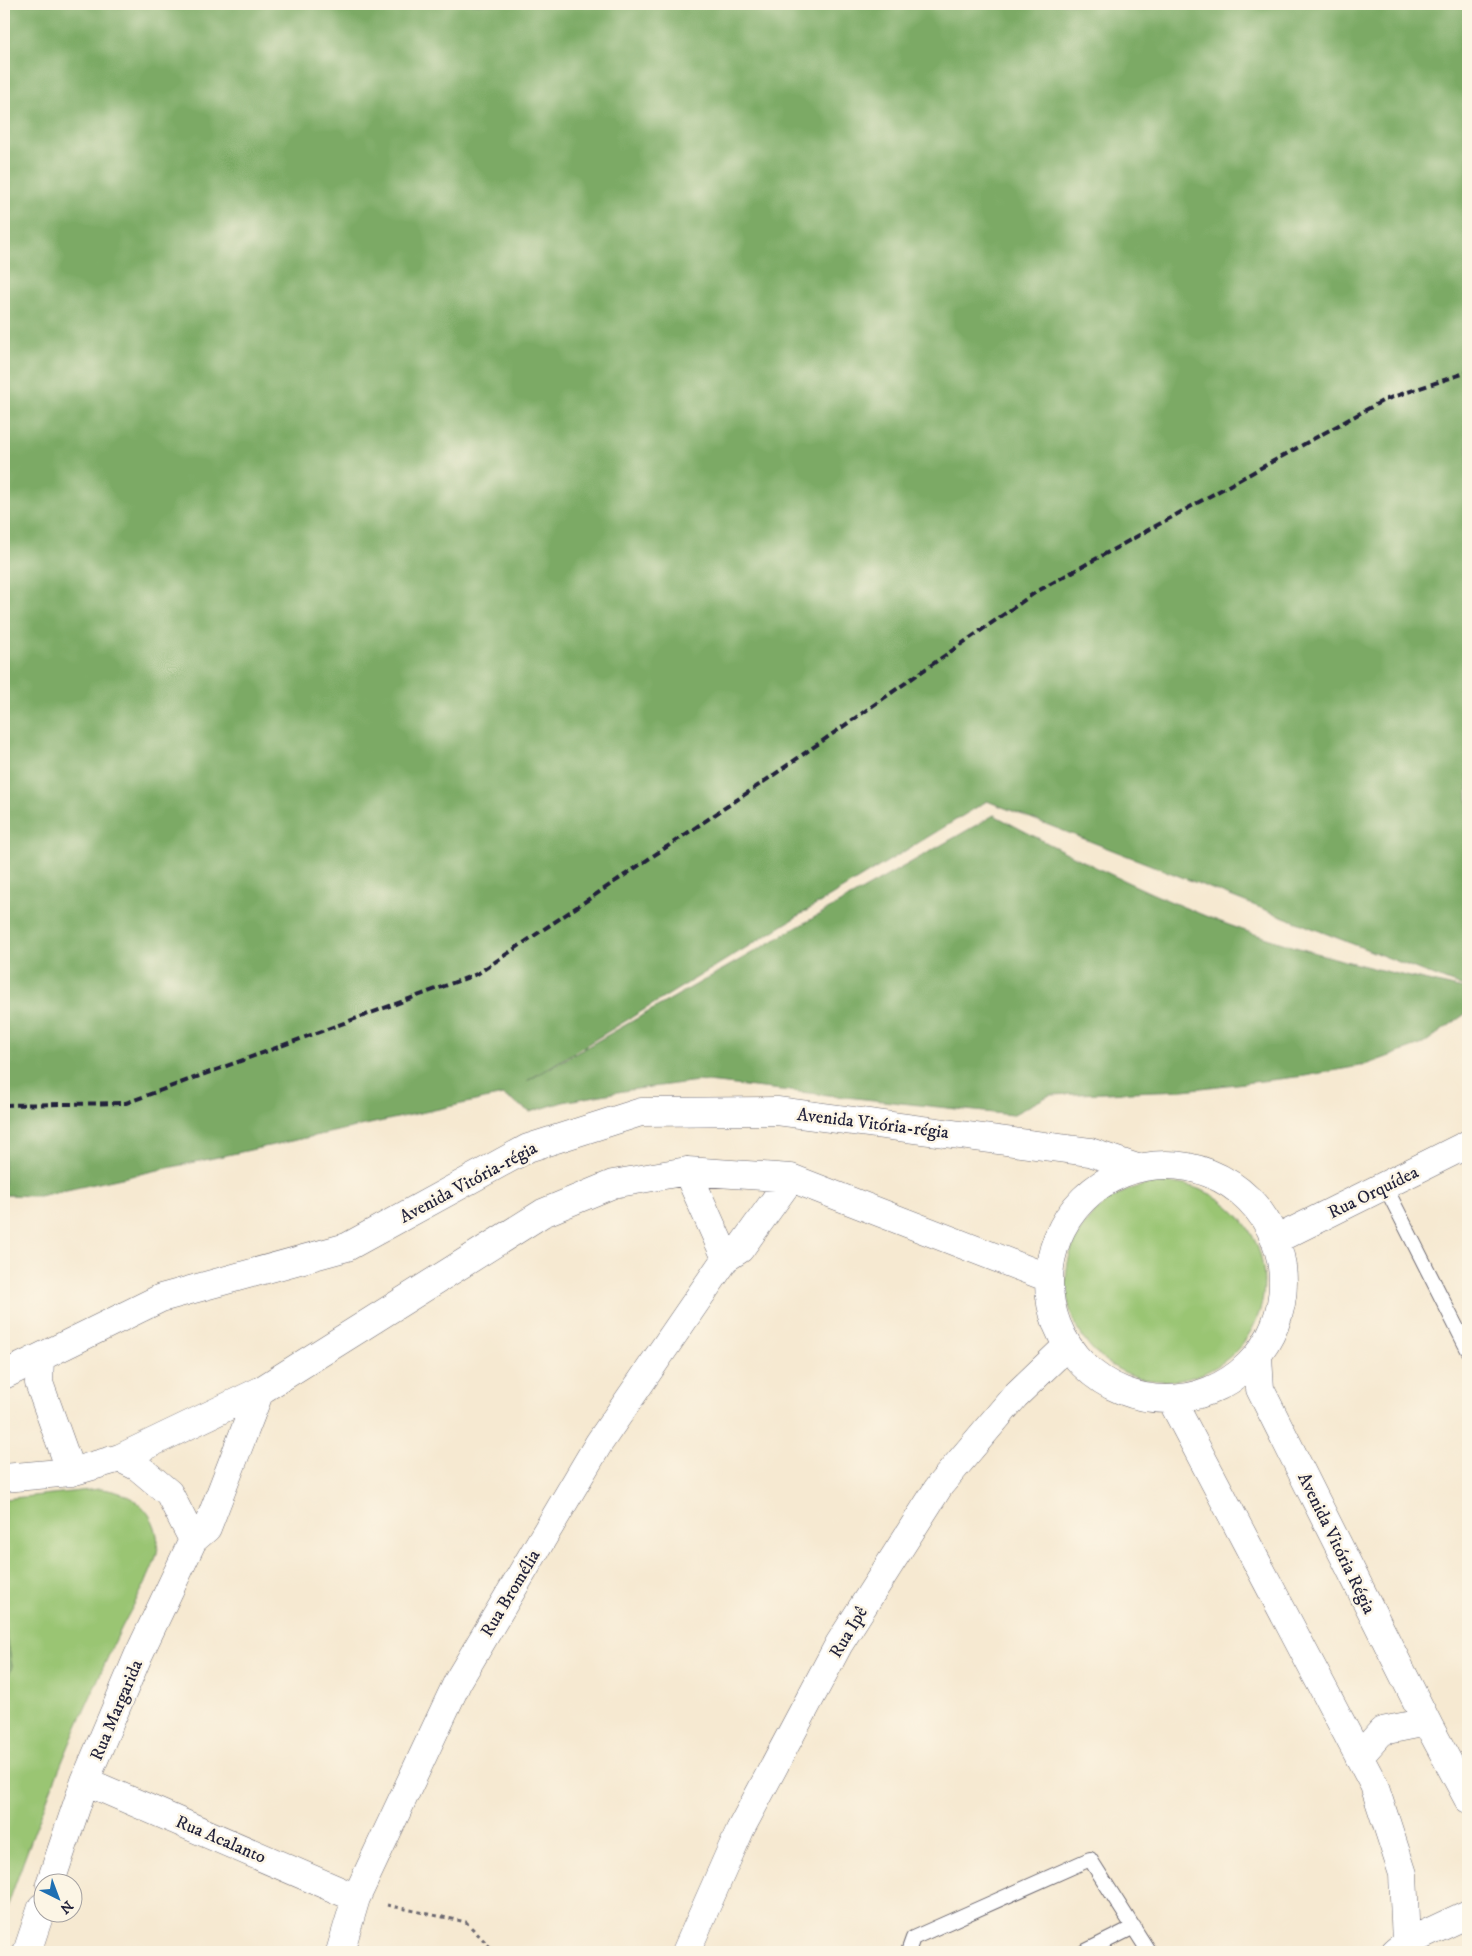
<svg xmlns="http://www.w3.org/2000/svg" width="1472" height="1956" viewBox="0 0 1472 1956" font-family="'IM FELL DW Pica',serif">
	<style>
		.green { fill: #9ac573; stroke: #5e7457 }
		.forest { fill: #7baa65; stroke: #4e6650 }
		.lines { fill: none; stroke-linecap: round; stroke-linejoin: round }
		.lane-casing { stroke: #6c6870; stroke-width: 16 }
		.street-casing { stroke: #6c6870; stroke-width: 29 }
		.path { stroke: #6c6870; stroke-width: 3; stroke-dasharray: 4 4; stroke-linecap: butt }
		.lane { stroke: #fff; stroke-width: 14 }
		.street { stroke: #fff; stroke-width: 28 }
		.rail { stroke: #22223b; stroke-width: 4; stroke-dasharray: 8 4; stroke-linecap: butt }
		.labels { text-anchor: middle; stroke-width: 5; stroke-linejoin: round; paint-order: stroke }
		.street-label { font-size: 18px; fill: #22223b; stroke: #fcf5e5 }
	</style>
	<rect width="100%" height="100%" fill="#fcf5e5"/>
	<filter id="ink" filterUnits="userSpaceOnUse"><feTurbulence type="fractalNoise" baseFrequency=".02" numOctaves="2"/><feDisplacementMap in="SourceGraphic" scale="10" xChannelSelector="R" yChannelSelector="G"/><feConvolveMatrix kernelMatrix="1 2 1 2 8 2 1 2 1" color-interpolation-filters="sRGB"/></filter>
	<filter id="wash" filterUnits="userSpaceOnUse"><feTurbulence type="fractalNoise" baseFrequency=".0096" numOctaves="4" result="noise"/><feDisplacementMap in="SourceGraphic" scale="20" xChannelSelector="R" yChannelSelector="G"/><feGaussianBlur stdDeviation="1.12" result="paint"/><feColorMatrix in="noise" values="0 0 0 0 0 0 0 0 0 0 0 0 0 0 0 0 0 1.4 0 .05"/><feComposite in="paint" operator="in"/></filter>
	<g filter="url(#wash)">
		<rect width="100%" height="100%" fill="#f6e9d1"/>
		<path class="green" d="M1066 1282a99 99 0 1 1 198 0a99 99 0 1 1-198 0Z
			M 99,1489 C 131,1491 157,1510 158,1545 C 158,1566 130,1610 120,1631 C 108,1655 98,1680 87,1704 C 56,1773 29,1844 4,1916 L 4,1688 L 12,1666 L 4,1620 L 4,1499 Z"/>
		<path class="forest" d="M 4,4 L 1468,4 L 1468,989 L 987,801 L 527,1081 L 994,815 C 1065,853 1137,889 1213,919 C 1296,951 1382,971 1468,990 L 1468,1012 L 1423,1044 L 1365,1065 L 1305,1076 L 1184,1090 L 1050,1095 L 1012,1115 L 698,1081 L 629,1090 L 563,1102 L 530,1112 L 503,1095 L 39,1196 L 4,1195 Z
			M 4,1620 L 12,1666 L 4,1688 Z"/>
	</g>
	<g filter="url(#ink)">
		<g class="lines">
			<g class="lane-casing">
				<path id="lane" d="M 1385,1186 L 1468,1350
					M 908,1952 L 913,1938 L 1090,1859 L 1149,1952
					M 1084,1952 L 1134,1927"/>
			</g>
			<g class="street-casing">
				<path id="street" d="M1049 1282a117 117 0 1 1 234 0a117 117 0 1 1-234 0Z
					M 687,1171 L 726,1258
					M 1277,1239 L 1468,1144
					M 1258,1357 L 1260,1389 L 1429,1726 L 1468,1799
					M 40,1358 L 39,1383 L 71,1472
					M 4,1375 L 161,1298 L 347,1247 L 528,1148 L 641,1112 L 777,1111 L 1090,1152 L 1134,1167
					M 1172,1401 L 1374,1785 L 1403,1874 L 1406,1943
					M 120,1458 L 138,1467 L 169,1493 L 193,1540
					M 4,1478 L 71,1472 L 120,1458 L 260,1391 L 543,1213 L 613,1184 L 687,1171 L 791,1178 L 1046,1277
					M 1359,1757 L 1382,1731 L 1417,1724 L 1429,1726
					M 85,1781 L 356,1898
					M 50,1884 L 85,1781 L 138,1656 L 193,1540 L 207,1528 L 260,1391
					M 27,1952 L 42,1907
					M 340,1952 L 356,1898 L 458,1681 L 599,1443 L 726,1258 L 740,1249 L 791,1178
					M 686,1952 L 740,1830 L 839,1644 L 940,1485 L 1015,1396 L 1065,1348
					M 1395,1952 L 1406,1943 L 1468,1914"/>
			</g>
			<path class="path" d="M 387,1905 L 466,1922 L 495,1952"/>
			<use href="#lane" class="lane"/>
			<use href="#street" class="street"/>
			<path class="rail" d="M 4,1105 L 126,1103 L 477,974 L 762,783 L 1036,592 L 1384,400 L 1468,372"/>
		</g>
	</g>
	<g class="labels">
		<g class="street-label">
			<text transform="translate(873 1123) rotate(7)" y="6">Avenida Vitória-régia</text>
			<text transform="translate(468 1182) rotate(-28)" y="6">Avenida Vitória-régia</text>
			<text transform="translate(1373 1192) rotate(-26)" y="6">Rua Orquídea</text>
			<text transform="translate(1337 1543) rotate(64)" y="6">Avenida Vitória Régia</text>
			<text transform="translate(510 1593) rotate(-59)" y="6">Rua Bromélia</text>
			<text transform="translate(848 1632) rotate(-59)" y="6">Rua Ipê</text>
			<text transform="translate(116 1710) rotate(-67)" y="6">Rua Margarida</text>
			<text transform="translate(221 1839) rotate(23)" y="6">Rua Acalanto</text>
		</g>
	</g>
	<rect width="1472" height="1956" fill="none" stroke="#fcf5e5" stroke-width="20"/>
	<g transform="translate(58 1898) rotate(138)"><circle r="24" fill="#fcf5e5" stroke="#a5a1a1"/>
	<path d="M0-4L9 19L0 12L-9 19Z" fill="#1f6fb2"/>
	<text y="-8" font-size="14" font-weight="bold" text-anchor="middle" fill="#22223b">N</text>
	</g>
</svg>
